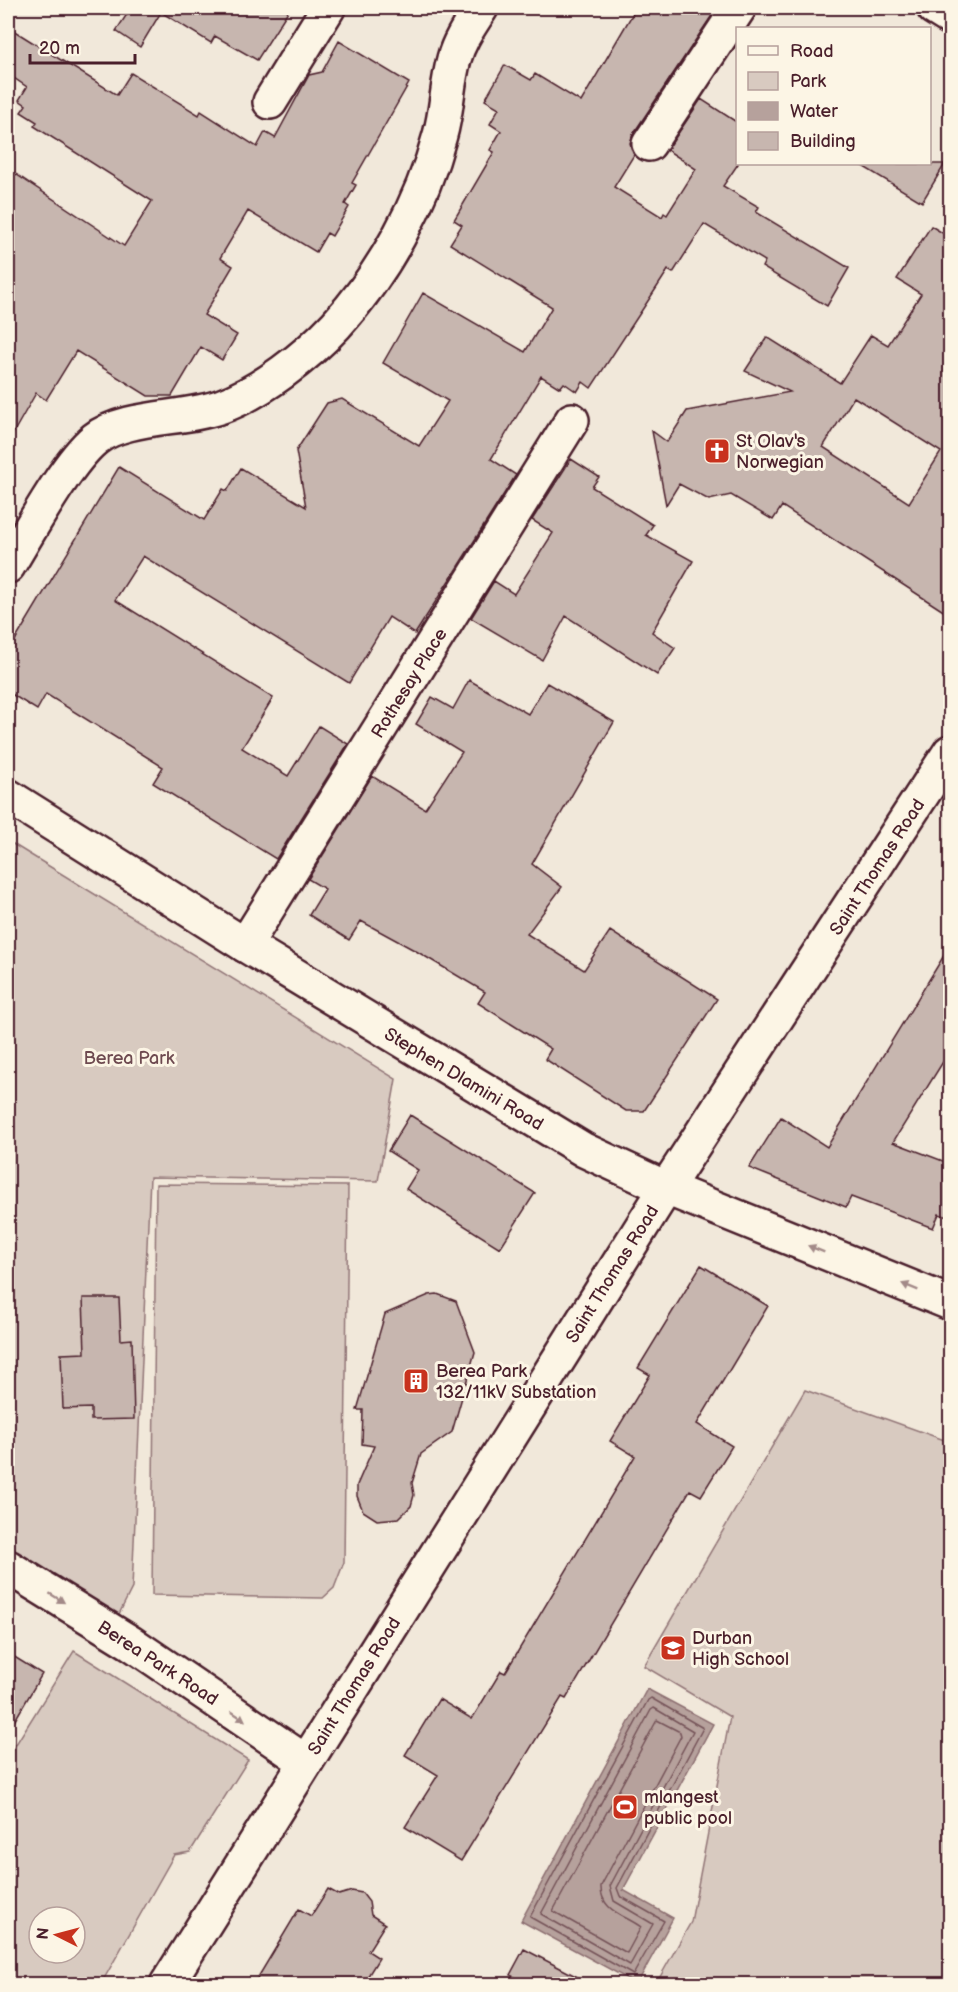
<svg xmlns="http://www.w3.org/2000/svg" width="958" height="1992" viewBox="0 0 958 1992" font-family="'Balsamiq Sans',sans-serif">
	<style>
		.green { fill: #d8cac0; stroke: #917476; stroke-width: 1.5; fill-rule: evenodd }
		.water { fill: #b6a19c; stroke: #8b6d6f; stroke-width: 1.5 }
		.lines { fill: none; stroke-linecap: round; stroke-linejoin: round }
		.shore { stroke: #755358; stroke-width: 1.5 }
		.building { fill: #c7b6af; stroke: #4a1f2b; stroke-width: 1.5; fill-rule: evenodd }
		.minor-casing { stroke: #4a1f2b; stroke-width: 38 }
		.major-casing { stroke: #4a1f2b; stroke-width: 38 }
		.minor { stroke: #fcf5e5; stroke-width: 33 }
		.major { stroke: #fcf5e5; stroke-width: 33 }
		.oneway { fill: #a38a88 }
		.labels { text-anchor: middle; stroke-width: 6; stroke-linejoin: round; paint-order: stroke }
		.poi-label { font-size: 18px; fill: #4a1f2b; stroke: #fcf5e5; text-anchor: start }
		.street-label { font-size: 18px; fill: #4a1f2b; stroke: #fcf5e5 }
		.park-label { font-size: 18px; fill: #6e4a50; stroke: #fcf5e5 }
	</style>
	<rect width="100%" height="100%" fill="#f1e8da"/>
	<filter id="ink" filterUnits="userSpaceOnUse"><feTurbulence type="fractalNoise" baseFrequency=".0167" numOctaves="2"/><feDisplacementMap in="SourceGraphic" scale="12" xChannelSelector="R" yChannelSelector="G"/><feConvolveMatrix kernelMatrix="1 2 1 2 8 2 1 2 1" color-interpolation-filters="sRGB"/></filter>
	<g filter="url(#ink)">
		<path class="green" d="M 8,841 L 396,1079 L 378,1181 L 150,1177 L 132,1588 L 116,1620 L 8,1551 Z
			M 156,1184 L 348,1186 L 344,1562 L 334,1588 L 323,1598 L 152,1595 Z
			M 805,1390 L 950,1442 L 950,1984 L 656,1984 L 691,1922 L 730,1717 L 644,1666 Z
			M 74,1651 L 248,1760 L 190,1852 L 174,1855 L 101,1984 L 9,1984 L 8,1757 ZM 39,1917 L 75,1917 L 75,1953 L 39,1953 Z"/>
		<path class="water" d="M 647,1689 L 713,1724 L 623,1890 L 673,1918 L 637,1984 L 521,1921 Z"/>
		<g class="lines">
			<path class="shore" d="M 651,1698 L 703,1728 L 617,1888 L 620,1896 L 664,1921 L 633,1975 L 530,1917 L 648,1700 Z
				M 654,1708 L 693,1731 L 610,1886 L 614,1901 L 653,1924 L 630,1965 L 541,1914 L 651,1710 Z
				M 657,1720 L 680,1732 L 681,1736 L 601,1886 C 600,1911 625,1915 641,1927 L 627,1953 L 553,1911 Z"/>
		</g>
		<path class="building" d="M 131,8 L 290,8 L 257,60 L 215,36 L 211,43 L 161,12 L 140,47 L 116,31 Z
			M 636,8 L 717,8 L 633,134 L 630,143 L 634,155 L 614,187 L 662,217 L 664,213 L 667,215 L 696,169 L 667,150 L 701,99 L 738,123 L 738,164 L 723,186 L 759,207 L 756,212 L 849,268 L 827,306 L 762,267 L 765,261 L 704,224 L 673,273 L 668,270 L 661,281 L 591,388 L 583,382 L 577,392 L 564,383 L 560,388 L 541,376 L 491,459 L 516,475 L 415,634 L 389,617 L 349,683 L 143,556 L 115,600 L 273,698 L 242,748 L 288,776 L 319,726 L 348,744 L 276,859 L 153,783 L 163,767 L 46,694 L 37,710 L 8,692 L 8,652 L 119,467 L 204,520 L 223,489 L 227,491 L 241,468 L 306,507 L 296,451 L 327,403 L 342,399 L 419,446 L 448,401 L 383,363 L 423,293 L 525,352 L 552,307 L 450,244 L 462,225 L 454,220 L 494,152 L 490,150 L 501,131 L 490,124 L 499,108 L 485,100 L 505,65 L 531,80 L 535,74 L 581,102 Z
			M 8,27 L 117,95 L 131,73 L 199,115 L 201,111 L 257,147 L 265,132 L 275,138 L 309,75 L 322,72 L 339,41 L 409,83 L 352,183 L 356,185 L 345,204 L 349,207 L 332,236 L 327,233 L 316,252 L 248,211 L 220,258 L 233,266 L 204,315 L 237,335 L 222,360 L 201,347 L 172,396 L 148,396 L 76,351 L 46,400 L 36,393 L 8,442 L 8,169 L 124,246 L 152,201 L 34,126 L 37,122 L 21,112 L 26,105 L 19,100 L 27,87 L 8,74 Z
			M 859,164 L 945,164 L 922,202 Z
			M 931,226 L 951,238 L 951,616 L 782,506 L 773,520 L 731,495 L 709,500 L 679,484 L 666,505 L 652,431 L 667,442 L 687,411 L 790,392 L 745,371 L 767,337 L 840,383 L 871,335 L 888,345 L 921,294 L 897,279 ZM 854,397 L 941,452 L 909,503 L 823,447 Z
			M 571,459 L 599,477 L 592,487 L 653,525 L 646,535 L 693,561 L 652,632 L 675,648 L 657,675 L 566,616 L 542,660 L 471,618 L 494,581 L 514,594 L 553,533 L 532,520 Z
			M 469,680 L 528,714 L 547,683 L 614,722 L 532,864 L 562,887 L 527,934 L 584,970 L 610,931 L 717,999 L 644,1111 L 626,1111 L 545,1059 L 551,1049 L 478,1003 L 485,992 L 416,951 L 361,921 L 349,940 L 309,915 L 325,889 L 308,879 L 372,776 L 425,809 L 462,752 L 416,724 L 432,697 L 453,709 Z
			M 951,944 L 951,1049 L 893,1142 L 951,1164 L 951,1218 L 939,1214 L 933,1228 L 851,1197 L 846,1207 L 749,1168 L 781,1117 L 827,1147 Z
			M 410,1115 L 535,1193 L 500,1248 L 406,1189 L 418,1170 L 388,1151 Z
			M 701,1265 L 768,1306 L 697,1424 L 732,1446 L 701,1496 L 690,1490 L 566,1699 L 562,1697 L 461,1861 L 405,1827 L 438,1775 L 405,1755 L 439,1699 L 472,1719 L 501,1671 L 505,1673 L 635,1456 L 610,1441 L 650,1375 L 638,1368 Z
			M 437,1294 L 456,1301 L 475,1352 L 452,1432 L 421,1454 L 412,1483 L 414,1495 L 411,1506 L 399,1518 L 377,1520 L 363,1511 L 357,1496 L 357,1485 L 374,1446 L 362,1444 L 363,1410 L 357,1410 L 385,1314 L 429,1295 Z
			M 83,1298 L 119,1298 L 121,1340 L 132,1339 L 134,1419 L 91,1420 L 91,1408 L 63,1409 L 61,1354 L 85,1353 Z
			M 8,1653 L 42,1674 L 8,1732 Z
			M 328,1889 L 339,1895 L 352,1891 L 362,1893 L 369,1902 L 371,1915 L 385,1924 L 368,1951 L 379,1958 L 363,1984 L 254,1984 L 299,1909 L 311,1916 Z
			M 524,1949 L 591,1984 L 529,1984 L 510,1975 Z"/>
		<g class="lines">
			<g class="minor-casing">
				<path id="minor" d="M 934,8 L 950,18
					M 270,102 L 328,8
					M 649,144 L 739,8
					M 8,566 C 29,532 66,463 95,439 C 125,415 185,420 222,406 C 261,392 307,356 336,325 C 383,274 422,203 440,135 C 447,111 447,84 454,59 C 459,40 471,24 481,8
					M 245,945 L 572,420
					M 8,1567 L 131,1643 L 306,1762
					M 167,1984 L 666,1188 L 950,752"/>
			</g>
			<g class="major-casing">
				<path id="major" d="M 8,796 L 245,945 L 584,1150 L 666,1188 L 950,1303"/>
			</g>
			<use href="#minor" class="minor"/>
			<use href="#major" class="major"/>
		</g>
		<defs><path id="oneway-solid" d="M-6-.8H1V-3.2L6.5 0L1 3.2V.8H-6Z" transform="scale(1.5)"/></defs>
		<g class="oneway">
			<use href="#oneway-solid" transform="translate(816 1249) rotate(-158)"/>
			<use href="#oneway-solid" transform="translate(910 1287) rotate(-158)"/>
			<use href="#oneway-solid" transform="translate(57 1598) rotate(32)"/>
			<use href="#oneway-solid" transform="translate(238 1716) rotate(34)"/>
		</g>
	</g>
	<defs>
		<g id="church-square" transform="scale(1.35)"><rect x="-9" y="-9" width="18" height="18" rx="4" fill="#c8321e" stroke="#fcf5e5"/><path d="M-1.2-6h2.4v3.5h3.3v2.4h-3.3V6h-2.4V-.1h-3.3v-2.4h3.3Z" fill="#fff"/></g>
		<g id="building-square" transform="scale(1.35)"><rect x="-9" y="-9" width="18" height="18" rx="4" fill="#c8321e" stroke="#fcf5e5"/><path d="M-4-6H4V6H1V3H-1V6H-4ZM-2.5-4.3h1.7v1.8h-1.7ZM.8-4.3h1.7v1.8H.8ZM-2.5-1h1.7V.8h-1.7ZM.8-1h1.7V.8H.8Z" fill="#fff"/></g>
		<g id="school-square" transform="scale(1.35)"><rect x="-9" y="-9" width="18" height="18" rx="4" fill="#c8321e" stroke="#fcf5e5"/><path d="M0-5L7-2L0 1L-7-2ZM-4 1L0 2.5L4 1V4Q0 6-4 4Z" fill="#fff"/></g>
		<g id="stadium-square" transform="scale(1.35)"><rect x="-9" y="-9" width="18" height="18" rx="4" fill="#c8321e" stroke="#fcf5e5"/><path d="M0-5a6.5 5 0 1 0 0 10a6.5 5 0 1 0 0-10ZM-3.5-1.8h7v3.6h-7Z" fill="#fff"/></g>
	</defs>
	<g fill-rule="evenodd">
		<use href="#church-square" x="717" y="451"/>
		<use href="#building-square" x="416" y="1381"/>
		<use href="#school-square" x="673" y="1648"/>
		<use href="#stadium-square" x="625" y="1807"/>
	</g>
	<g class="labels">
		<g class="poi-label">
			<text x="736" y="447">St Olav's<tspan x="736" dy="21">Norwegian</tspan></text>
			<text x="436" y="1377">Berea Park<tspan x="436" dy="21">132/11kV Substation</tspan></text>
			<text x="692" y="1644">Durban<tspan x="692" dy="21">High School</tspan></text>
			<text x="644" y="1803">mlangest<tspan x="644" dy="21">public pool</tspan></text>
		</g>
		<g class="street-label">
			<text transform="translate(409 683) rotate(-58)" y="6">Rothesay Place</text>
			<text transform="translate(877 867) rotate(-57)" y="6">Saint Thomas Road</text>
			<text transform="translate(464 1079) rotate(31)" y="6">Stephen Dlamini Road</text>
			<text transform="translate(612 1274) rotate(-58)" y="6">Saint Thomas Road</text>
			<text transform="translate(158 1663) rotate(33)" y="6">Berea Park Road</text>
			<text transform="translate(354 1686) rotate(-58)" y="6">Saint Thomas Road</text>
		</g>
		<g class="park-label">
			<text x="129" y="1064">Berea Park</text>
		</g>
	</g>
	<rect width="958" height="1992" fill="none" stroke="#fcf5e5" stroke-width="30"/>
	<rect x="15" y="15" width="928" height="1962" fill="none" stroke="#4a1f2b" stroke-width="2" filter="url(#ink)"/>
	<rect x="736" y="27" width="195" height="138" fill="#fcf5e5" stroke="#b59f9b" stroke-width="1.5"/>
	<rect x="748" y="46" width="30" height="9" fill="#fcf5e5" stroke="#b59f9b" stroke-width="1.5"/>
	<text x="790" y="57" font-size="18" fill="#4a1f2b">Road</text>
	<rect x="748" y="72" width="30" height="18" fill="#d8cac0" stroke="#b59f9b" stroke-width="1.5"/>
	<text x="790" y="87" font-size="18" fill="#4a1f2b">Park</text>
	<rect x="748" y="102" width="30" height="18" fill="#b6a19c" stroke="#b59f9b" stroke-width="1.5"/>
	<text x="790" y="117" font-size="18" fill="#4a1f2b">Water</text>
	<rect x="748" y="132" width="30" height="18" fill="#c7b6af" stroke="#b59f9b" stroke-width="1.5"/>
	<text x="790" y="147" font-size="18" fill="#4a1f2b">Building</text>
	<g transform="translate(57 1935) rotate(276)"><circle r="28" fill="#fcf5e5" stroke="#b59f9b" stroke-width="1.5"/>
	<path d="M0-4.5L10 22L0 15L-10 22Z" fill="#c8321e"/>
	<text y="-9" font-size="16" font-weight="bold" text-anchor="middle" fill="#4a1f2b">N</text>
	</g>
	<path d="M30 54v9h105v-9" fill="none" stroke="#4a1f2b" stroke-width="3"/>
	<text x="39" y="54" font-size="18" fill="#4a1f2b" stroke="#fcf5e5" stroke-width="4.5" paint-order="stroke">20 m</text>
</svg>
